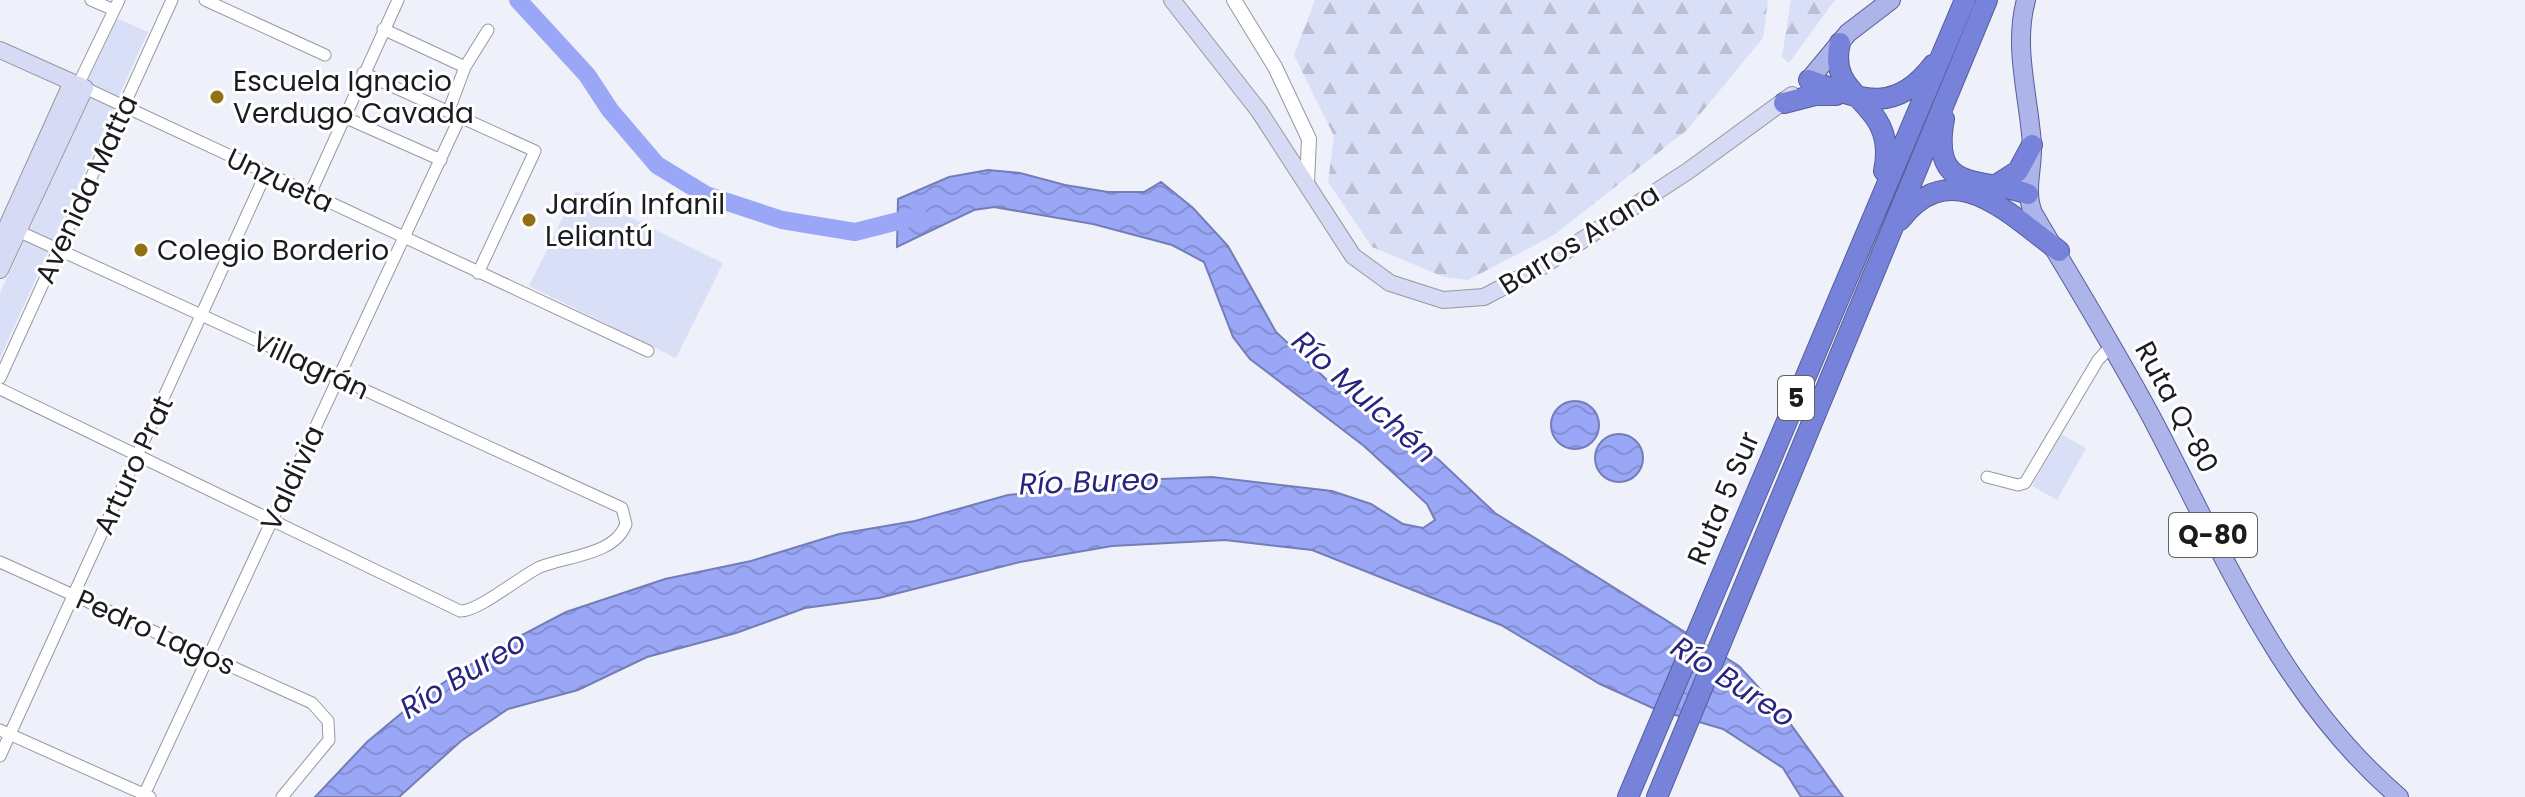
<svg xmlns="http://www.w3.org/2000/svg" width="2525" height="797" viewBox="0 0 2525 797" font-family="Poppins,sans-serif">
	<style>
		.forest { fill: url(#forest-firs) }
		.green { fill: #dadff8 }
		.water { fill: url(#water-waves); stroke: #747db6; stroke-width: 2 }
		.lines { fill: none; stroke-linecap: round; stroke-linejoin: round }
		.river { stroke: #9aa6f6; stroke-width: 18 }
		.minor-casing { stroke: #9698a0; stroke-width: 13 }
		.tertiary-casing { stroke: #9698a0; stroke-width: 16 }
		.secondary-casing { stroke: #9698a0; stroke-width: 18 }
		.primary-casing { stroke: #575e99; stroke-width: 20 }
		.motorway-casing { stroke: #575e99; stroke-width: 22 }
		.minor { stroke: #fff; stroke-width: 11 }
		.tertiary { stroke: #fff; stroke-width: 14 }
		.secondary { stroke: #d6daf4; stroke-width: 16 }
		.primary { stroke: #adb4e9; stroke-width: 18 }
		.motorway { stroke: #7782da; stroke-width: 20 }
		.poi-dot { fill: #917016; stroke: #fff; stroke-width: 3 }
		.labels { text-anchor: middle; stroke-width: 6; stroke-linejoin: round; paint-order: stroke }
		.shield { fill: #fff; stroke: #5f6062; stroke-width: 2 }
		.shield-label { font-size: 26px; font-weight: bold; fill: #1b1c1f }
		.poi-label { font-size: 28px; fill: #1b1c1f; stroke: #fff; text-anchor: start }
		.street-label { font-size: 28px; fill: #1b1c1f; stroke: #fff }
		.water-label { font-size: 30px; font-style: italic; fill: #28247f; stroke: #fff }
	</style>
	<defs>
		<pattern id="forest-firs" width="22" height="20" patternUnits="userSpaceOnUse" patternTransform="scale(2)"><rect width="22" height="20" fill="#dadff8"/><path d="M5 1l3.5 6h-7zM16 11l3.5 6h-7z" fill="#babfd4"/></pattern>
		<pattern id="water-waves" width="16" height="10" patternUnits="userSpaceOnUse" patternTransform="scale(2)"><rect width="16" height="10" fill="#9aa6f6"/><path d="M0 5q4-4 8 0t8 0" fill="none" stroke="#848ed2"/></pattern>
	</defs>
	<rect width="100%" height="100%" fill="#eff1fa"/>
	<path class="forest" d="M 1315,0 L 1768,0 L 1763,38 L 1687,130 L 1554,235 L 1468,280 L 1444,277 L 1372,247 L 1328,182 L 1334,136 L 1294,55 Z
		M 1791,0 L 1835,0 L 1789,63 L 1782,57 Z"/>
	<path class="green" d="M 116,18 L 148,32 L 0,358 L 0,293 L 95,87 L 87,82 Z
		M 576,191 L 723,263 L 676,358 L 529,286 Z
		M 2061,434 L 2086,448 L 2057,500 L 2032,486 Z"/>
	<path class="water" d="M 988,170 L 1020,173 L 1065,185 L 1108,192 L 1144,192 L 1161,182 L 1193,208 L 1228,246 L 1276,332 L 1326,379 L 1439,460 L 1495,513 L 1739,666 L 1784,715 L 1843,797 L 1801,797 L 1783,768 L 1723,729 L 1655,709 L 1600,684 L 1501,625 L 1312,550 L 1225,540 L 1112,546 L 1020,562 L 879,598 L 805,608 L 736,633 L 647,657 L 578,690 L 508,709 L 461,741 L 399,797 L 315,797 L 367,742 L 416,701 L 488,653 L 566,612 L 665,579 L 751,561 L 839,534 L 915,521 L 1008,495 L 1160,479 L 1212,477 L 1332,491 L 1371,504 L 1403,524 L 1423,528 L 1435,520 L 1427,504 L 1364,446 L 1250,359 L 1233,337 L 1204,262 L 1172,245 L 1093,224 L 994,207 L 974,210 L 897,247 L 898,199 L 949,177 Z
		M1551 425a24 24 0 1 1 48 0a24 24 0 1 1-48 0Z
		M1595 458a24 24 0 1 1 48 0a24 24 0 1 1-48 0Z"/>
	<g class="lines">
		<path class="river" d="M 518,0 L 587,75 L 610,110 L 657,165 L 706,195 L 782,220 L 855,232 L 918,216"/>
		<g class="minor-casing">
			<path id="minor" d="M 91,0 L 114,10
				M 205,0 L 325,55
				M 383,29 L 465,67
				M 363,73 L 535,151 L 478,273
				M 78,85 L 119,0
				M 85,88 L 648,351
				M 449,110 L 465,67 L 488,30
				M 344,117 L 441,160
				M 310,194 L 398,0
				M 0,378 L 172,0
				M 0,389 L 460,611 C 478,612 519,577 540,567 C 567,556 615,555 626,524 L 622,508 L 18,231
				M 1987,477 L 2018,485 L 2025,483 L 2098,360 L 2113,344
				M 0,562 L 312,703 L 328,721 L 329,740 L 282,797
				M 0,730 L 150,797
				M 0,756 L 266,173
				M 143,797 L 461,115"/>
		</g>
		<g class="tertiary-casing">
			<path id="tertiary" d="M 1234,0 L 1275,67 L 1309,139 L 1307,183"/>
		</g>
		<g class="secondary-casing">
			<path id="secondary" d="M 1172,0 L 1259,111 L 1353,256 L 1390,283 L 1443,300 L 1484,297 L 1541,267 L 1688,171 L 1792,95
				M 0,50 L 85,88 L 0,270
				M 0,242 L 72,82"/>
		</g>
		<g class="primary-casing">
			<path id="primary" d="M 2026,0 C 2013,47 2029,97 2032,145 C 2033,169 2024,190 2033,213 C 2074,283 2117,352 2155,424 C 2224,556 2283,698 2399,797
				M 1809,80 L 1848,33 L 1891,0"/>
		</g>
		<g class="motorway-casing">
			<path id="motorway" d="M 1840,43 C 1825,102 1899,98 1884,171
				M 1809,80 C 1860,99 1894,116 1933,65
				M 1784,103 L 1815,95 L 1836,95
				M 1944,119 C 1930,195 1981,176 2028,194
				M 1996,185 L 2018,171 L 2032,145
				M 1900,220 C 1952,153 2009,214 2059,251
				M 1628,797 L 1965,0
				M 1657,797 L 1987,0"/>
		</g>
		<use href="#minor" class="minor"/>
		<use href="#tertiary" class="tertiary"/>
		<use href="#secondary" class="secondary"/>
		<use href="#primary" class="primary"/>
		<use href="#motorway" class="motorway"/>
	</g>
	<g class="poi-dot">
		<circle cx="217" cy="97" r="8"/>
		<circle cx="529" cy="220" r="8"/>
		<circle cx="141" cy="250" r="8"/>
	</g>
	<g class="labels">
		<g class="shield">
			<rect x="1778" y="376" width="36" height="44" rx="6"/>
			<rect x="2169" y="513" width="88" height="44" rx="6"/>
		</g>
		<g class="shield-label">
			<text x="1796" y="407">5</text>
			<text x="2213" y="544">Q-80</text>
		</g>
		<g class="poi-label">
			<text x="233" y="91">Escuela Ignacio<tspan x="233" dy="32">Verdugo Cavada</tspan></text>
			<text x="545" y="214">Jardín Infanil<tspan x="545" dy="32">Leliantú</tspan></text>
			<text x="157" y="260">Colegio Borderio</text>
		</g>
		<g class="street-label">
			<text transform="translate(280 180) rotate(25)" y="10">Unzueta</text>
			<text transform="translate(86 189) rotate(-65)" y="10">Avenida Matta</text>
			<text transform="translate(1579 239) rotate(-32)" y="10">Barros Arana</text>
			<text transform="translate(311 365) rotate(25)" y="10">Villagrán</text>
			<text transform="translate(2177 407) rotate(62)" y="10">Ruta Q-80</text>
			<text transform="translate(133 465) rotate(-65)" y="10">Arturo Prat</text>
			<text transform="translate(292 478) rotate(-65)" y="10">Valdivia</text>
			<text transform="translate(1723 498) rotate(-67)" y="10">Ruta 5 Sur</text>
			<text transform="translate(156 632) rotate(24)" y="10">Pedro Lagos</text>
		</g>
		<g class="water-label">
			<text transform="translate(1364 397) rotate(42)" y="10">Río Mulchén</text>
			<text transform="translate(1089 482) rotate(-2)" y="10">Río Bureo</text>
			<text transform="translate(463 675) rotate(-31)" y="10">Río Bureo</text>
			<text transform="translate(1733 682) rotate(33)" y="10">Río Bureo</text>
		</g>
	</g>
</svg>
